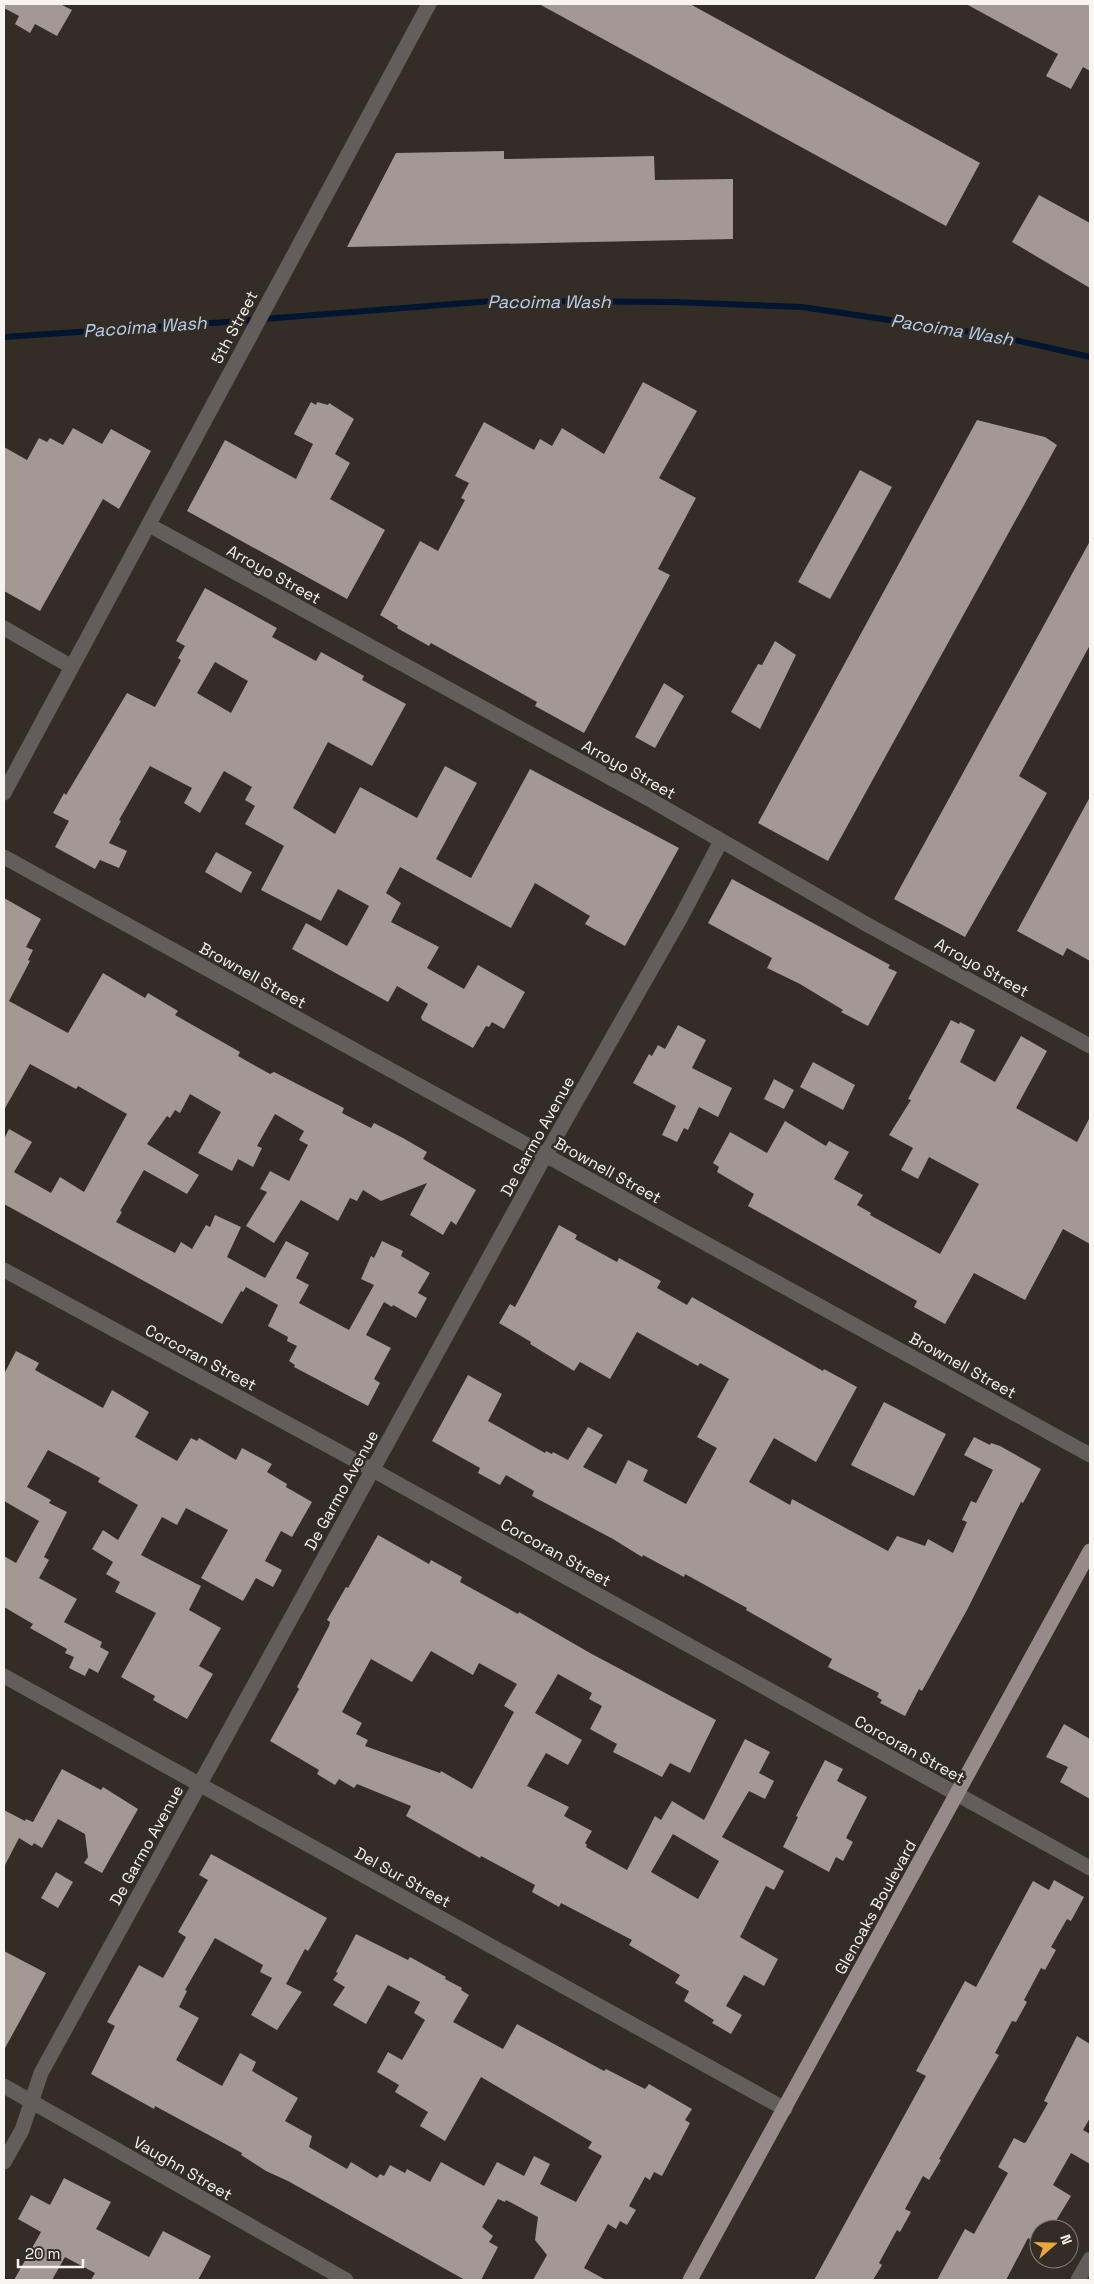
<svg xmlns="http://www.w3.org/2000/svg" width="1094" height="2284" viewBox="0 0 1094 2284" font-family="'Space Grotesk',sans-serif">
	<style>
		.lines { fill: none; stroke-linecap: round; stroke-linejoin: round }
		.stream { stroke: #00152f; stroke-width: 6 }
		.building { fill: #a39892; fill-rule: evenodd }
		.minor { stroke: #635d5c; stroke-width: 15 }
		.major { stroke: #968b88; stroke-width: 15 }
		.labels { text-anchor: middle; stroke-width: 5; stroke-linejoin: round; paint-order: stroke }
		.street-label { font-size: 16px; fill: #f8f4ef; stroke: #342d26 }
		.water-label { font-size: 18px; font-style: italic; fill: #b5d0ef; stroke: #342d26 }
	</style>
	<rect width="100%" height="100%" fill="#342d26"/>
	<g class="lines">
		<path class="stream" d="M 4,337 L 226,322 L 492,301 L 674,302 L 802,307 L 997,336 L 1090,357"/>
	</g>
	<path class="building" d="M 4,4 L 60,4 L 72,10 L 57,36 L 35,24 L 30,33 L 15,24 L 19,16 L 4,8 Z
		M 539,4 L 690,4 L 980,163 L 946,226 Z
		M 966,4 L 1090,4 L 1090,71 L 1083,67 L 1071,89 L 1046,76 L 1058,54 Z
		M 504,151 L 504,159 L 654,156 L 655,180 L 733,179 L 733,239 L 347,247 L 396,153 Z
		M 1039,195 L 1090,223 L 1090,288 L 1012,242 Z
		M 643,382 L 697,411 L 659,478 L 696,498 L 658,569 L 670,575 L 584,733 L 535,706 L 537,702 L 431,643 L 429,646 L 397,628 L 398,626 L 380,615 L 420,541 L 438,551 L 465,500 L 461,498 L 469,483 L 455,476 L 484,422 L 534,450 L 540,439 L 552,446 L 562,428 L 604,454 Z
		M 311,402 L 316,405 L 317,402 L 328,405 L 329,403 L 354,419 L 335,454 L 350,463 L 330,499 L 385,530 L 347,599 L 187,511 L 225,440 L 296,479 L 313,444 L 294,434 Z
		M 977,420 L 1045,437 L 1057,445 L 828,861 L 758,823 Z
		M 73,428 L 102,444 L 111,429 L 151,451 L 119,509 L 103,499 L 40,611 L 4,591 L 4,447 L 27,460 L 39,438 L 47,442 L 50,438 L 63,445 Z
		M 860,470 L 892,487 L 830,599 L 798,582 Z
		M 1090,541 L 1090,645 L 1019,776 L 1047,793 L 965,937 L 894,899 Z
		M 205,588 L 277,628 L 272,637 L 316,661 L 321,652 L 364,676 L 362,680 L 406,704 L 372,766 L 328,742 L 293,808 L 335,834 L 360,787 L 417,818 L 445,766 L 477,783 L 436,859 L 471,878 L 530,769 L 679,848 L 625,946 L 585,924 L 590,916 L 535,883 L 511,928 L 400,867 L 386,893 L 401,903 L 391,922 L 439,947 L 427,968 L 464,989 L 478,965 L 525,992 L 504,1029 L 492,1022 L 489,1027 L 486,1026 L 473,1048 L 422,1020 L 421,1017 L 428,1004 L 397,986 L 388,1002 L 292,949 L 306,923 L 347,946 L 369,906 L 338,889 L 321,921 L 261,890 L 284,846 L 245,824 L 255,806 L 245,800 L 252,787 L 224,771 L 200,813 L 184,803 L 192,788 L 150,766 L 119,820 L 121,821 L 109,843 L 127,851 L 119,868 L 100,860 L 95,869 L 55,847 L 69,821 L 53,813 L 64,793 L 66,795 L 127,693 L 155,707 L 181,660 L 178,658 L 185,646 L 176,641 ZM 215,662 L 248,681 L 231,713 L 197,693 Z
		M 775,641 L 796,655 L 760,729 L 731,712 L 758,664 L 762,665 Z
		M 664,683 L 684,696 L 655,748 L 635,737 Z
		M 1090,797 L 1090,961 L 1067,948 L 1063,956 L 1017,931 Z
		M 216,852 L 252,872 L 241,893 L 205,872 Z
		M 732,879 L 890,965 L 888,968 L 897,972 L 868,1026 L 841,1012 L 843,1010 L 800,984 L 767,968 L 772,958 L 708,923 Z
		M 4,898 L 41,919 L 26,947 L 33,950 L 28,960 L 30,961 L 9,1001 L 68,1033 L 103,973 L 145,998 L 148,993 L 178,1011 L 175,1015 L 240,1052 L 238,1056 L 270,1074 L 274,1072 L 344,1108 L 342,1113 L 371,1128 L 374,1123 L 403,1138 L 427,1152 L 423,1159 L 476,1190 L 456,1225 L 451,1221 L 443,1235 L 410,1215 L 427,1183 L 381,1201 L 363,1190 L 357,1201 L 350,1198 L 338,1221 L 301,1200 L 274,1243 L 246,1226 L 267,1192 L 260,1189 L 270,1171 L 289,1181 L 308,1145 L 299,1140 L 304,1131 L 275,1114 L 257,1146 L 262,1148 L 253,1167 L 238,1159 L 232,1171 L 198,1153 L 221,1112 L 190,1094 L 180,1113 L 175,1110 L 170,1118 L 167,1116 L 147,1144 L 199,1175 L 187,1194 L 144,1170 L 120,1211 L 122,1212 L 116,1222 L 175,1253 L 181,1242 L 192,1249 L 206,1225 L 210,1227 L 215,1215 L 241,1227 L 227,1257 L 265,1278 L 286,1241 L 309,1253 L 296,1278 L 309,1285 L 299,1303 L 349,1330 L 374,1285 L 361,1279 L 371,1256 L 374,1258 L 382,1241 L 403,1251 L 401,1256 L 430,1273 L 418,1293 L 427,1298 L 416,1318 L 393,1305 L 392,1307 L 384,1302 L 366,1335 L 391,1348 L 374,1379 L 380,1383 L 368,1406 L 294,1367 L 295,1365 L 289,1361 L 297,1346 L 287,1341 L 288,1337 L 268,1326 L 278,1305 L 246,1287 L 243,1292 L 241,1291 L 222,1324 L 4,1204 L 4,1139 L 9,1129 L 32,1142 L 14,1172 L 51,1193 L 60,1177 L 84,1192 L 127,1114 L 78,1086 L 76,1089 L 30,1064 L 4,1110 Z
		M 951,1020 L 959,1024 L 960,1022 L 975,1030 L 960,1062 L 995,1082 L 1021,1036 L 1047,1051 L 1016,1108 L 1077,1142 L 1090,1117 L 1090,1244 L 1063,1229 L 1025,1300 L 974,1273 L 945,1324 L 914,1307 L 917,1301 L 748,1206 L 754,1194 L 717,1172 L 719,1167 L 713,1163 L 730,1132 L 767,1153 L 785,1121 L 826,1146 L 829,1141 L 849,1152 L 834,1179 L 863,1195 L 857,1205 L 871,1213 L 870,1215 L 940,1254 L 979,1184 L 929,1157 L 918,1179 L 901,1170 L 913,1148 L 889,1135 L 911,1100 L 908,1099 Z
		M 678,1025 L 706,1040 L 692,1068 L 732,1088 L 718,1117 L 699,1107 L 688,1130 L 684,1128 L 677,1142 L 662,1135 L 676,1106 L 633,1083 L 649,1054 L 652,1056 L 658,1045 L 665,1049 Z
		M 813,1062 L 855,1085 L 843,1110 L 800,1087 Z
		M 774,1079 L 794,1090 L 784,1109 L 764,1099 Z
		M 559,1225 L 577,1235 L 575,1239 L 617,1262 L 619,1258 L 661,1281 L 657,1288 L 687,1305 L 692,1297 L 823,1371 L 824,1369 L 857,1387 L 816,1462 L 774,1438 L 749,1482 L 790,1505 L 792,1499 L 888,1551 L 897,1536 L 925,1546 L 928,1539 L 953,1553 L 967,1522 L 962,1520 L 971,1501 L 976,1503 L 993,1470 L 964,1455 L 974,1437 L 990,1445 L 991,1443 L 1000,1446 L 1041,1469 L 1023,1503 L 1021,1502 L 967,1610 L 922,1691 L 919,1689 L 905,1716 L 880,1703 L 882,1700 L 877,1697 L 879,1693 L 828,1667 L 832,1659 L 746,1610 L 747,1608 L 685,1574 L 684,1577 L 643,1555 L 642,1557 L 613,1539 L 532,1496 L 534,1491 L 506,1475 L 500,1485 L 478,1473 L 480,1468 L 432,1441 L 468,1375 L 502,1394 L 488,1421 L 545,1453 L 546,1451 L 552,1454 L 553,1452 L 568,1460 L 588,1427 L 603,1435 L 583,1467 L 616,1484 L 628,1460 L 648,1470 L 643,1481 L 686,1504 L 717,1448 L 697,1437 L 729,1379 L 700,1363 L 698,1366 L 637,1332 L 610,1379 L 580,1362 L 574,1371 L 530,1344 L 531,1342 L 499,1323 L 510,1304 L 515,1307 Z
		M 16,1351 L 39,1363 L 35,1370 L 103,1408 L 112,1390 L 149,1412 L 135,1437 L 177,1461 L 191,1438 L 197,1441 L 199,1438 L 236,1460 L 242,1448 L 272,1464 L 267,1472 L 287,1484 L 286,1487 L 312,1502 L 292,1537 L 281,1531 L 265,1561 L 282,1570 L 273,1587 L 256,1578 L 243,1601 L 201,1578 L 228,1530 L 186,1508 L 177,1525 L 162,1517 L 141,1555 L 201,1586 L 189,1610 L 221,1628 L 199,1666 L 213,1674 L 187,1719 L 153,1700 L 155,1696 L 121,1677 L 156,1613 L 115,1592 L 120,1582 L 106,1574 L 113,1562 L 92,1549 L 103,1530 L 118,1540 L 138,1505 L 98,1482 L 100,1478 L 48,1450 L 27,1487 L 51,1500 L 49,1503 L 67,1512 L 44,1557 L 49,1560 L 39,1578 L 77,1599 L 64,1622 L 102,1642 L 100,1647 L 109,1652 L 98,1673 L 89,1668 L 85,1676 L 69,1668 L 74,1657 L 65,1653 L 67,1649 L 30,1628 L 33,1624 L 4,1607 L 4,1556 L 16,1563 L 39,1521 L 4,1501 L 4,1374 Z
		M 884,1402 L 946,1434 L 914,1496 L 851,1465 Z
		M 378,1535 L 429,1564 L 431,1560 L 462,1577 L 460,1582 L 518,1614 L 519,1612 L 590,1653 L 716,1720 L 690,1773 L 670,1763 L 662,1777 L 613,1752 L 617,1744 L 590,1729 L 602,1706 L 589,1699 L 592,1693 L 558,1674 L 535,1713 L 582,1740 L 568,1765 L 546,1753 L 527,1786 L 569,1807 L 564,1816 L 592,1831 L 585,1843 L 587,1845 L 586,1847 L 627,1870 L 655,1816 L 661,1820 L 672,1801 L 704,1820 L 745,1739 L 770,1752 L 759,1773 L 774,1781 L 765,1799 L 749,1791 L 722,1837 L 784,1871 L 774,1890 L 766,1886 L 740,1937 L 778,1959 L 764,1986 L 744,1975 L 726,2006 L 742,2015 L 731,2034 L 712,2023 L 714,2020 L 684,2001 L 689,1991 L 675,1983 L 680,1975 L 629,1945 L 632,1940 L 561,1903 L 559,1907 L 532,1892 L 535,1885 L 481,1856 L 480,1858 L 406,1816 L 411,1806 L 357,1784 L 354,1788 L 339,1779 L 335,1785 L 317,1774 L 319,1770 L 270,1741 L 299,1689 L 297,1687 L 329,1626 L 330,1622 L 327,1620 L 346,1587 L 348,1588 ZM 431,1651 L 473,1675 L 479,1663 L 517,1684 L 504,1706 L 514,1712 L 472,1789 L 441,1771 L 440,1773 L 365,1746 L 368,1740 L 356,1734 L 362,1723 L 342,1712 L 371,1659 L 412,1682 ZM 673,1834 L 719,1861 L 698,1899 L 651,1872 Z
		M 1064,1724 L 1090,1739 L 1090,1799 L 1060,1782 L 1068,1767 L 1046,1757 Z
		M 825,1760 L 843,1769 L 837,1781 L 867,1797 L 846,1838 L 853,1842 L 843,1861 L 836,1857 L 829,1872 L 783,1847 L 798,1817 L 796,1816 Z
		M 62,1769 L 101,1790 L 103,1787 L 138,1809 L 102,1873 L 84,1863 L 88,1857 L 85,1834 L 58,1819 L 42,1848 L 34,1843 L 32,1846 L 19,1838 L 4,1867 L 4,1810 L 25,1821 L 26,1819 L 33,1822 Z
		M 211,1854 L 327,1918 L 310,1948 L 308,1951 L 305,1949 L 286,1984 L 302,1992 L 277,2030 L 251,2015 L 272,1978 L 260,1972 L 263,1965 L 215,1938 L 185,1990 L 187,1991 L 179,2007 L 199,2018 L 176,2060 L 222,2086 L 240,2053 L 256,2062 L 252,2071 L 298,2098 L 285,2121 L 312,2136 L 309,2147 L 347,2169 L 351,2162 L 377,2178 L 380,2174 L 384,2176 L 390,2165 L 405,2173 L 407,2169 L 430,2182 L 441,2162 L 484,2186 L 497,2162 L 524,2176 L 534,2156 L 550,2164 L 540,2184 L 576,2202 L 602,2156 L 588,2148 L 592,2142 L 481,2077 L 445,2141 L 420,2126 L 428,2112 L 395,2092 L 399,2085 L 377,2072 L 388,2052 L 402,2060 L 425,2020 L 414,2013 L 420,2002 L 388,1985 L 366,2024 L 333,2005 L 345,1987 L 333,1980 L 338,1973 L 336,1972 L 356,1934 L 408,1960 L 410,1957 L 446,1977 L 445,1979 L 462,1988 L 461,1990 L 469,1995 L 453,2022 L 503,2049 L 517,2024 L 604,2071 L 606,2069 L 645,2089 L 649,2084 L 692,2109 L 685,2120 L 690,2123 L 662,2176 L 654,2172 L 650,2180 L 645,2177 L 629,2206 L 636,2210 L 627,2225 L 620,2221 L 616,2229 L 608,2224 L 584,2268 L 606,2280 L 533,2280 L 547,2255 L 535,2240 L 538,2217 L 506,2200 L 505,2202 L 498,2199 L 482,2227 L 493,2236 L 489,2242 L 498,2247 L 481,2280 L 465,2280 L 288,2181 L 266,2171 L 241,2155 L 242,2153 L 155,2106 L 154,2109 L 91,2074 L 115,2026 L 107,2022 L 139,1965 L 163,1978 L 186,1937 L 178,1932 L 208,1880 L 199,1875 Z
		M 56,1872 L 73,1882 L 58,1908 L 41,1898 Z
		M 1054,1880 L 1084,1897 L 1071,1921 L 1067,1919 L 1051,1947 L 1056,1950 L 1045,1970 L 1041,1968 L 1024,2000 L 1027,2002 L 1016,2022 L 1012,2021 L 995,2053 L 999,2055 L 939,2159 L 941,2160 L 929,2180 L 923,2176 L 905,2209 L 911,2212 L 900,2232 L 897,2230 L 879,2263 L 882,2265 L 873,2280 L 814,2280 L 926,2076 L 916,2071 L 965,1981 L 976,1987 L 1033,1881 L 1049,1890 Z
		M 4,1951 L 46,1973 L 4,2050 Z
		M 1077,2036 L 1090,2044 L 1090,2118 L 1083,2130 L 1090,2134 L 1090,2164 L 1071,2153 L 1053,2185 L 1071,2196 L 1051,2229 L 1039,2229 L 1039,2244 L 1028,2238 L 1006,2280 L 937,2280 L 965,2229 L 974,2234 L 1008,2173 L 998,2167 L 1014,2138 L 1024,2143 L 1026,2142 L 1048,2103 L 1044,2101 Z
		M 64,2178 L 111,2202 L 96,2229 L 149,2257 L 163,2231 L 211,2256 L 198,2280 L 91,2280 L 95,2273 L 65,2257 L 52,2280 L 14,2280 L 41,2232 L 18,2219 L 31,2195 L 50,2205 Z"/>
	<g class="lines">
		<path class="minor" d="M 149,525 L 649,799 L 866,924 L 1090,1046
			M 4,628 L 72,667
			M 4,793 L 429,4
			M 4,857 L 1090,1455
			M 4,1270 L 373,1470 L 1090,1868
			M 4,1676 L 785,2109
			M 4,2086 L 346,2280
			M 4,2162 L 22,2130 L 41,2073 L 545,1156 L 681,917 L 721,841
			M 1078,2280 L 1090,2259"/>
		<path class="major" d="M 690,2280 L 1090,1551"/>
	</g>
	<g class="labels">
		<g class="street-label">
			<text transform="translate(234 327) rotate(-62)" y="6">5th Street</text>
			<text transform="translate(274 574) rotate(29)" y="6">Arroyo Street</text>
			<text transform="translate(629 769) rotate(29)" y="6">Arroyo Street</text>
			<text transform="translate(982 967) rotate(29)" y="6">Arroyo Street</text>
			<text transform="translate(253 975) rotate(29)" y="6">Brownell Street</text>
			<text transform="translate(537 1136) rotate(-61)" y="6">De Garmo Avenue</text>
			<text transform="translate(608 1170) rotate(29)" y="6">Brownell Street</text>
			<text transform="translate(201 1357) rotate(28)" y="6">Corcoran Street</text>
			<text transform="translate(963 1365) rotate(29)" y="6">Brownell Street</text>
			<text transform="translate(341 1490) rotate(-61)" y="6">De Garmo Avenue</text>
			<text transform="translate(556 1552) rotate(29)" y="6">Corcoran Street</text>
			<text transform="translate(910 1749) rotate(29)" y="6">Corcoran Street</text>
			<text transform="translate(146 1845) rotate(-61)" y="6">De Garmo Avenue</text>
			<text transform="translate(403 1877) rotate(29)" y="6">Del Sur Street</text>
			<text transform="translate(875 1907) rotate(-61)" y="6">Glenoaks Boulevard</text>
			<text transform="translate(183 2168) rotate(30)" y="6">Vaughn Street</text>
		</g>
		<g class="water-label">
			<text x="549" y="308">Pacoima Wash</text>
			<text transform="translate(145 327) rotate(-4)" y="6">Pacoima Wash</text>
			<text transform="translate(952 330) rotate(9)" y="6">Pacoima Wash</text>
		</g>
	</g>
	<rect width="1094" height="2284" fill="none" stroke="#f8f4ef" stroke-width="10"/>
	<g transform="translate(1054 2244) rotate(70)"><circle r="24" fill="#342d26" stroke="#827d76"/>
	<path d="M0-4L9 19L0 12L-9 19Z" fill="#eda83b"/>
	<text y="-8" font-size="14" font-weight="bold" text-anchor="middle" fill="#f8f4ef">N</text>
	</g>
	<path d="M18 2259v8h65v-8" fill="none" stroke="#f8f4ef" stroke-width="2.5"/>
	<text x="25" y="2259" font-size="15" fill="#f8f4ef" stroke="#342d26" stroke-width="4" paint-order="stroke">20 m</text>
</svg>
